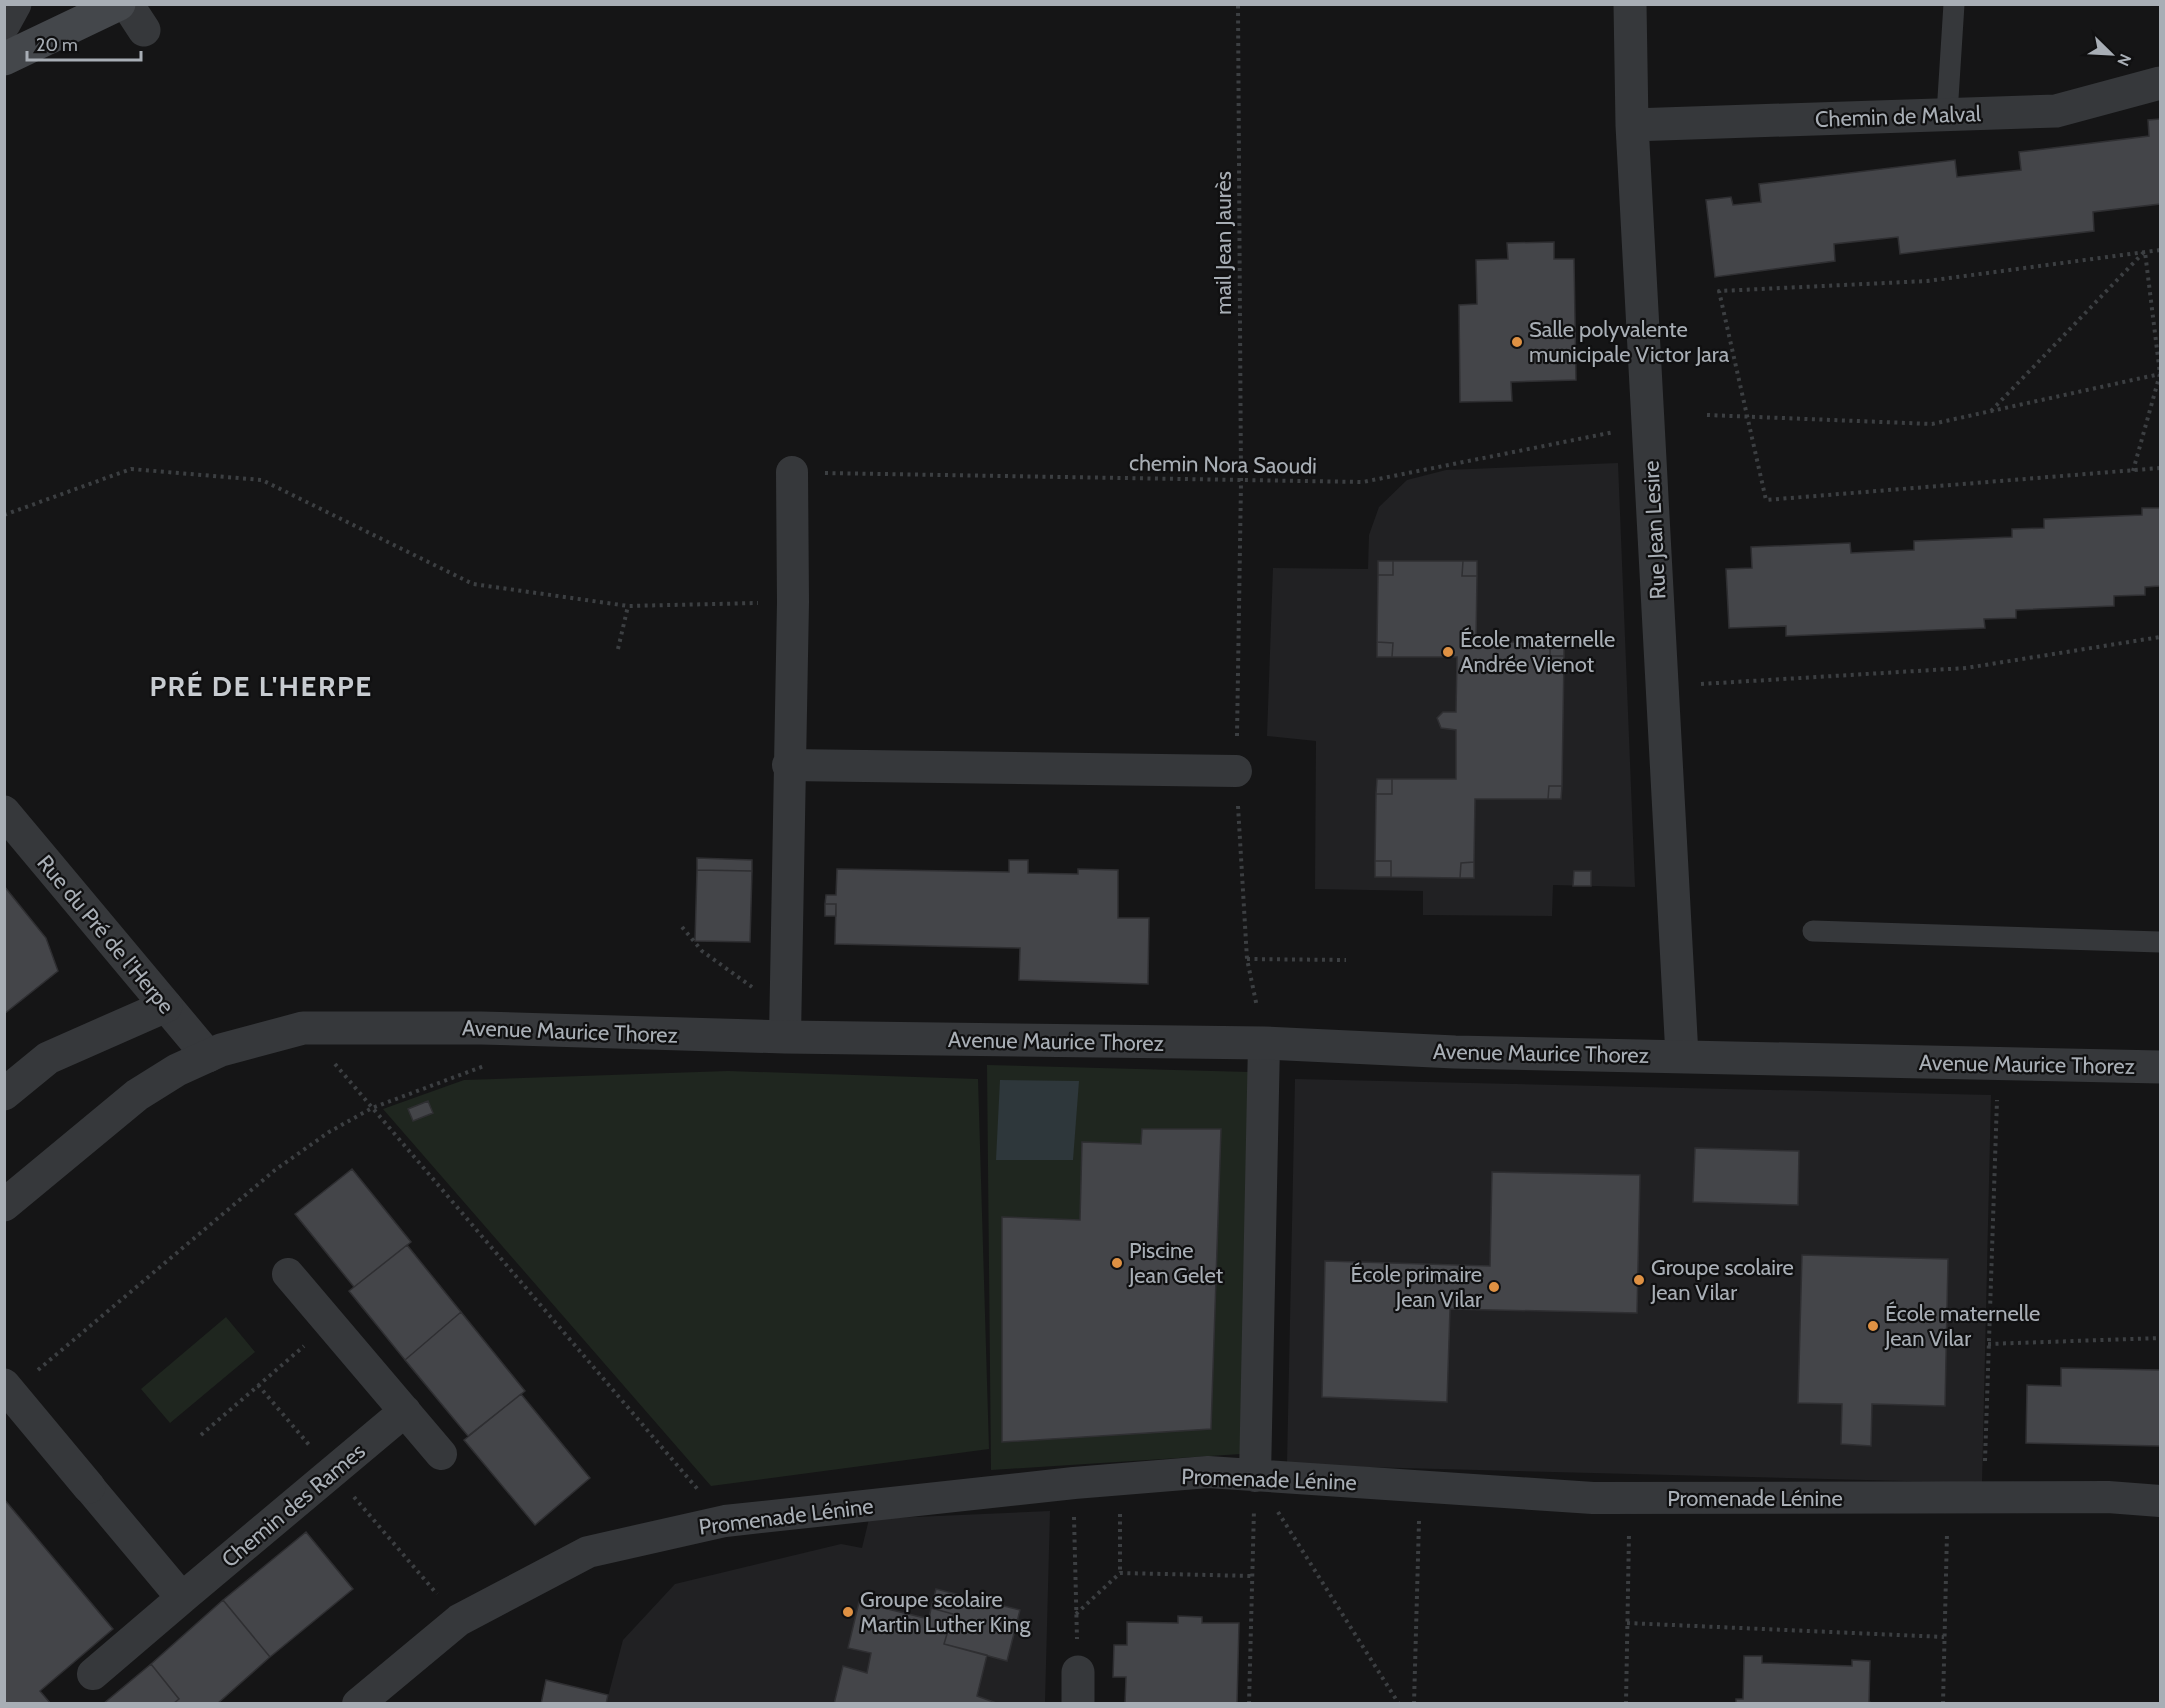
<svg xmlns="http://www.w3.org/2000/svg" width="2165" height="1708" viewBox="0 0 2165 1708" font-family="Cabin,sans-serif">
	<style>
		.built { fill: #212123 }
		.green { fill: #1f261f }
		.water { fill: #2e373b }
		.building { fill: #444549; stroke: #2f2f32; stroke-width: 1.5 }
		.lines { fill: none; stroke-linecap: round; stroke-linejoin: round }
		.path { stroke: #3c3f42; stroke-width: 4; stroke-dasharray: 3 4.5; stroke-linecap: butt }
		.service { stroke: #36383b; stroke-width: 21 }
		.pedestrian { stroke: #36383b; stroke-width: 32 }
		.minor { stroke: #36383b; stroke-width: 33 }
		.tertiary { stroke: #36383b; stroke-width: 33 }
		.secondary { stroke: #44474b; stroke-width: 33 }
		.poi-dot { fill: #df9143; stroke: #101011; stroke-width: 2 }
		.labels { text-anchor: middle; stroke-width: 4.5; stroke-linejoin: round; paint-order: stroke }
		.street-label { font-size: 22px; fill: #a8aeb5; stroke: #101011 }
		.poi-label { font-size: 22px; fill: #a8aeb5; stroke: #101011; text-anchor: start }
		.district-label { font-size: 28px; font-weight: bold; letter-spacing: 1.5px; fill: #c8ccd1; stroke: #101011 }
	</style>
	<rect width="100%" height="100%" fill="#151516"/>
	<path class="built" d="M 1618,463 L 1635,887 L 1553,885 L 1552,916 L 1423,915 L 1423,891 L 1315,889 L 1316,741 L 1267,736 L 1273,568 L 1368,569 L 1369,535 L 1379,507 L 1407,480 L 1446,470 Z
		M 1295,1079 L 1991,1095 L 1982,1483 L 1287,1465 Z
		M 1050,1511 L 1045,1703 L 606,1704 L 623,1640 L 675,1584 L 841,1544 L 862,1548 L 869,1519 Z"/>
	<path class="green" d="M 987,1065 L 1250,1072 L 1241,1454 L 991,1470 Z
		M 728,1071 L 978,1079 L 989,1449 L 711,1486 L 383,1109 L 464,1080 Z
		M 226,1317 L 255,1352 L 170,1423 L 141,1389 Z"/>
	<path class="water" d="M 1000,1080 L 1079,1081 L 1073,1160 L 996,1160 Z"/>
	<path class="building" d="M 2160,119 L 2160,204 L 2093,212 L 2094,231 L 1900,254 L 1898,237 L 1834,244 L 1835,261 L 1715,277 L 1706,200 L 1731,197 L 1733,205 L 1761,202 L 1759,184 L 1955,160 L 1957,177 L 2021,170 L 2019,152 L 2149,136 L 2148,120 Z
		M 1554,242 L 1554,259 L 1574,259 L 1576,380 L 1511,382 L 1512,401 L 1460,402 L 1459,305 L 1477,304 L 1476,260 L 1508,259 L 1507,243 Z
		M 2142,508 L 2160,508 L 2160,586 L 2145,587 L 2145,595 L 2114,596 L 2114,606 L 2016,610 L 2016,618 L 1984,619 L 1985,628 L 1786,636 L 1786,626 L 1729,628 L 1726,569 L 1752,568 L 1751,547 L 1850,543 L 1851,553 L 1914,550 L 1914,541 L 2012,537 L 2012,529 L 2044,528 L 2044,519 L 2142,515 Z
		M 1378,561 L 1393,561 L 1393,575 L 1378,575 Z
		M 1393,561 L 1463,561 L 1462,576 L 1477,576 L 1476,642 L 1550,642 L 1550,656 L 1564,656 L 1562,786 L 1549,786 L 1548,799 L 1475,799 L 1474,862 L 1461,863 L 1460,878 L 1391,877 L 1391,861 L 1375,861 L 1376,794 L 1392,794 L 1392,779 L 1456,779 L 1456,730 L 1441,728 L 1437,718 L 1443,712 L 1456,712 L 1457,657 L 1392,657 L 1393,643 L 1377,642 L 1378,575 L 1393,575 Z
		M 1463,561 L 1477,561 L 1477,576 L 1462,576 Z
		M 1377,642 L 1393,643 L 1392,657 L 1377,657 Z
		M 1550,642 L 1564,643 L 1564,656 L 1550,656 Z
		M 1377,779 L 1392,779 L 1392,794 L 1376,794 Z
		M 1549,786 L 1562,786 L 1561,799 L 1548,799 Z
		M 697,858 L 752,860 L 752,871 L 697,870 Z
		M 1009,860 L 1028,860 L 1028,873 L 1078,874 L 1078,869 L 1118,870 L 1118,918 L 1149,918 L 1148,984 L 1019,980 L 1020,948 L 835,944 L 836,904 L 825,904 L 826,895 L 836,895 L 837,869 L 1009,872 Z
		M 1375,861 L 1391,861 L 1391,877 L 1375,877 Z
		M 1474,862 L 1474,878 L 1460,878 L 1461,863 Z
		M 697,870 L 752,871 L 750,942 L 695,941 Z
		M 1574,871 L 1591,871 L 1591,886 L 1573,886 Z
		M 4,886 L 46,938 L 58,971 L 4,1014 Z
		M 825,904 L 836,904 L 836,916 L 825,916 Z
		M 428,1101 L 433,1113 L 413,1121 L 408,1109 Z
		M 1142,1129 L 1221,1129 L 1211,1429 L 1002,1442 L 1002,1217 L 1080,1220 L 1082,1142 L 1141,1144 Z
		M 1695,1148 L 1799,1151 L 1798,1205 L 1693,1202 Z
		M 352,1169 L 411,1242 L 354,1287 L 295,1214 Z
		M 1492,1172 L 1640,1175 L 1637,1313 L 1450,1309 L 1447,1402 L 1322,1397 L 1325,1261 L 1490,1266 Z
		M 407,1245 L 461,1312 L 405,1360 L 349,1291 Z
		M 1802,1255 L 1948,1259 L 1945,1406 L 1872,1404 L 1871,1446 L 1841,1444 L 1842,1404 L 1798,1403 Z
		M 461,1312 L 525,1391 L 468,1436 L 405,1360 Z
		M 2061,1368 L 2160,1370 L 2160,1446 L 2026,1443 L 2027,1385 L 2061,1386 Z
		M 521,1394 L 590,1478 L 535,1525 L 464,1440 Z
		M 4,1499 L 113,1629 L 40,1691 L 51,1704 L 4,1704 Z
		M 306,1532 L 353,1589 L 270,1657 L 223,1600 Z
		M 936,1589 L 1020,1610 L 1007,1661 L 944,1644 L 953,1614 L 931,1608 Z
		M 223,1600 L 270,1657 L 217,1704 L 173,1704 L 179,1699 L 151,1664 Z
		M 859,1602 L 929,1619 L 931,1608 L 953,1614 L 944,1644 L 987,1655 L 977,1696 L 999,1704 L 834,1704 L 843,1666 L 867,1673 L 871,1653 L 848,1648 Z
		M 1178,1616 L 1202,1617 L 1202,1623 L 1239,1623 L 1237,1704 L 1125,1704 L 1126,1677 L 1113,1677 L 1114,1645 L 1127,1645 L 1127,1622 L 1178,1623 Z
		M 1744,1656 L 1762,1656 L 1762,1663 L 1852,1666 L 1852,1660 L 1870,1661 L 1869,1702 L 1875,1704 L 1736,1704 L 1736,1699 L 1743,1699 Z
		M 151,1664 L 179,1699 L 173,1704 L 103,1704 Z
		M 546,1680 L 608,1695 L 606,1704 L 541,1704 Z"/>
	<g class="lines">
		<path class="path" d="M 2160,250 L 1927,281 L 1719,291 L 1766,500 L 2160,468
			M 1991,411 L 2144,252
			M 1707,415 L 1932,424 L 2160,374
			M 2133,471 L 2160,374 L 2145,252
			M 825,473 L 1363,482 L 1614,432
			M 4,515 L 131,469 L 262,480 L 473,584 L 628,606 L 758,603
			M 618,649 L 628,606
			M 1701,684 L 1966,668 L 2160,637
			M 1237,736 L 1241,482 L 1238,4
			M 1238,806 L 1247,959 L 1257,1007
			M 682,927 L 702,951 L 752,987
			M 1247,959 L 1346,960
			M 335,1064 L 700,1492
			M 1988,1344 L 2160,1338
			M 38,1370 L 275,1170 L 329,1132 L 372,1108 L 484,1066
			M 258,1385 L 310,1446
			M 201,1435 L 304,1346
			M 1985,1461 L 1997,1100
			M 354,1497 L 437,1594
			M 1278,1512 L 1399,1704
			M 1120,1514 L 1120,1573
			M 1074,1517 L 1077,1639
			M 1076,1614 L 1120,1573 L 1252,1576
			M 1627,1623 L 1944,1637
			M 1249,1704 L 1254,1509
			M 1414,1704 L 1419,1521
			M 1626,1704 L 1629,1533
			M 1943,1704 L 1947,1533"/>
		<path class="service" d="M 1947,114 L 1954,4
			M 1813,931 L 2160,942"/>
		<path class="pedestrian" d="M 788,765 L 1236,771
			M 785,1037 L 793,602 L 792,472
			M 288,1274 L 441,1454
			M 1255,1476 L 1264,1043
			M 89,1487 L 182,1598 L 405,1411
			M 93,1674 L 182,1598
			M 358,1704 L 459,1620 L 588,1552 L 725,1521 L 1074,1483 L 1208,1472 L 1593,1498 L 2108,1497 L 2160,1501"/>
		<path class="minor" d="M 127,4 L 144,30
			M 1630,4 L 1632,125 L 1682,1056
			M 4,24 L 15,4
			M 1632,125 L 2056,111 L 2160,83
			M 4,812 L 208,1056
			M 4,1385 L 89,1487
			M 1078,1672 L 1078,1704"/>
		<path class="tertiary" d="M 4,1094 L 48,1058 L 166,1006
			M 4,1205 L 137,1095 L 177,1070 L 221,1050 L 303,1028 L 481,1028 L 785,1037 L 1264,1043 L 1455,1052 L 2160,1067"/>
		<path class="secondary" d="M 4,59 L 119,4"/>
	</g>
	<g class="poi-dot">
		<circle cx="1517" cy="342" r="6"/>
		<circle cx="1448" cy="652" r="6"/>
		<circle cx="1117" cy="1263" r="6"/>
		<circle cx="1639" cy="1280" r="6"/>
		<circle cx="1494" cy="1287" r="6"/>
		<circle cx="1873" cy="1326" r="6"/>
		<circle cx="848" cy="1612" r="6"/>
	</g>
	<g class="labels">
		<g class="street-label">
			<text transform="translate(1898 116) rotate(-2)" y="8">Chemin de Malval</text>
			<text transform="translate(1223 243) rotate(-90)" y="8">mail Jean Jaurès</text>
			<text transform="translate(1223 464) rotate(1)" y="8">chemin Nora Saoudi</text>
			<text transform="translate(1654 530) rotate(-93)" y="8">Rue Jean Lesire</text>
			<text transform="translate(106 934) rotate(50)" y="8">Rue du Pré de l'Herpe</text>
			<text transform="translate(570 1031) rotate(2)" y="8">Avenue Maurice Thorez</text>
			<text transform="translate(1056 1041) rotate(1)" y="8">Avenue Maurice Thorez</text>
			<text transform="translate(1541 1053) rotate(1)" y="8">Avenue Maurice Thorez</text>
			<text transform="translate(2027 1064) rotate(1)" y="8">Avenue Maurice Thorez</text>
			<text transform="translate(1269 1479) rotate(2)" y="8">Promenade Lénine</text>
			<text x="1755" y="1506">Promenade Lénine</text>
			<text transform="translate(293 1505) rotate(-40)" y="8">Chemin des Rames</text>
			<text transform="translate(786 1516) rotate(-7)" y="8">Promenade Lénine</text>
		</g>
		<g class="poi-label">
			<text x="1529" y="337">Salle polyvalente<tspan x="1529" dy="25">municipale Victor Jara</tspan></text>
			<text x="1460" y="647">École maternelle<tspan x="1460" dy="25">Andrée Vienot</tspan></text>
			<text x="1129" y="1258">Piscine<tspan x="1129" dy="25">Jean Gelet</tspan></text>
			<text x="1651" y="1275">Groupe scolaire<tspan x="1651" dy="25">Jean Vilar</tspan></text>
			<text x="1482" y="1282" text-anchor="end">École primaire<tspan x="1482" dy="25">Jean Vilar</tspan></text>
			<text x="1885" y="1321">École maternelle<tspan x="1885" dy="25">Jean Vilar</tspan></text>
			<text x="860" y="1607">Groupe scolaire<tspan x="860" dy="25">Martin Luther King</tspan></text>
		</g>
		<g class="district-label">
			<text x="261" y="696">PRÉ DE L'HERPE</text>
		</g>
	</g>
	<rect width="2165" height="1708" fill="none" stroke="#a8aeb5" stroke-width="12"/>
	<g transform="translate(2111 54) rotate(114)" stroke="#101011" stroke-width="4.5" paint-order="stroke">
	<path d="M0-4.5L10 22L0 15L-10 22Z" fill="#a8aeb5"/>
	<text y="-9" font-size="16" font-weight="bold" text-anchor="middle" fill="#a8aeb5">N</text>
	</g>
	<path d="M27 51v9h114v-9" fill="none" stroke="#a8aeb5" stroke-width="3"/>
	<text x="36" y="51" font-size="18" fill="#a8aeb5" stroke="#101011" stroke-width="4.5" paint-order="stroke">20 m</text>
</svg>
